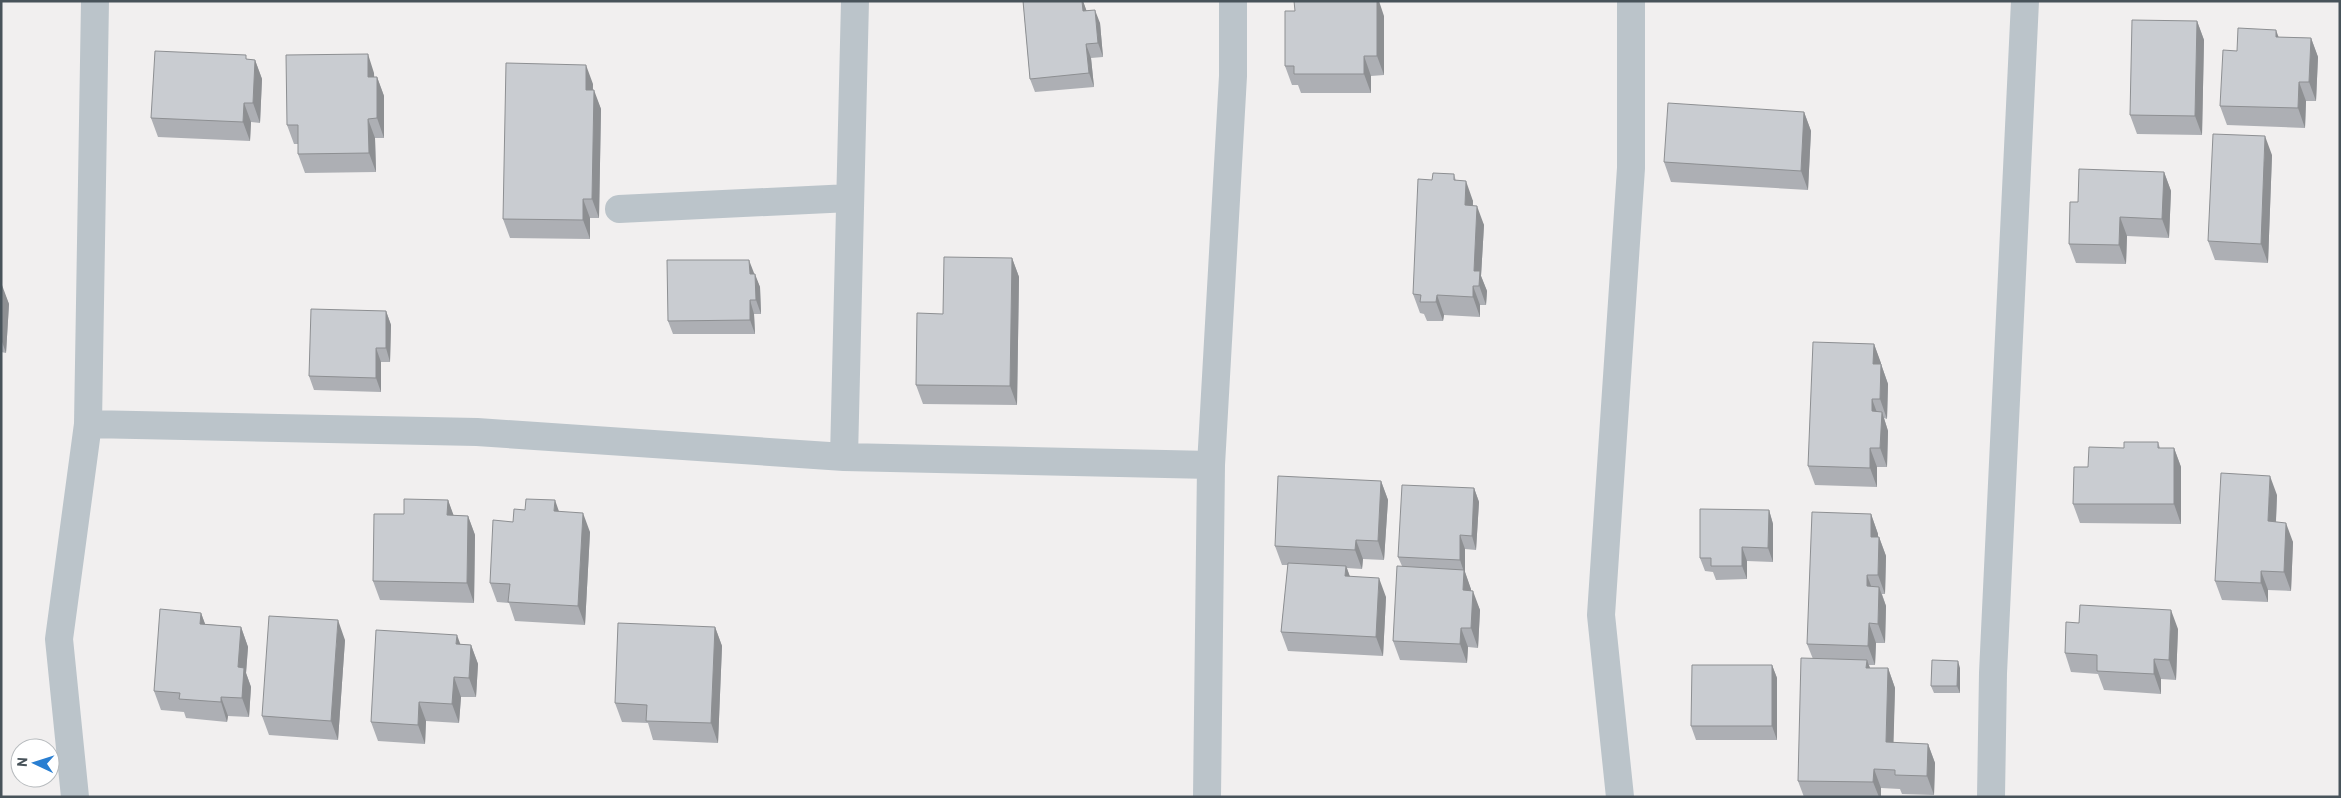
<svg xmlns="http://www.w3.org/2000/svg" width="2341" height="798" viewBox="0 0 2341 798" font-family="Barlow,sans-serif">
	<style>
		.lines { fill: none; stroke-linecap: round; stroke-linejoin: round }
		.minor { stroke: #bbc4ca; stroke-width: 28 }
		.wall { fill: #adafb4 }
		.shaded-wall { fill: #8d8f92 }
		.building { fill: #c9ccd1; stroke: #8d8f92 }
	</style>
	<rect width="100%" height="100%" fill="#f1efef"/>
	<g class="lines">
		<path class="minor" d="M 619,209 L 850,198
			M 88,424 L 477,432 L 844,457 L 1211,465
			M 844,457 L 855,1
			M 75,797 L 59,639 L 88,424 L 95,1
			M 1207,797 L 1211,465 L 1233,76 L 1233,1
			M 1620,797 L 1601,615 L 1631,168 L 1631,1
			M 1991,797 L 1993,673 L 2025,1"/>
	</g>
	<path class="wall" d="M 1023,1 L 1083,1 L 1086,10 L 1100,23 L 1103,57 L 1091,58 L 1094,87 L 1035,92 L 1030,79 Z
		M 1384,16 L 1384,75 L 1371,76 L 1371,93 L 1301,93 L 1298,85 L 1292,85 L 1285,66 Z
		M 2197,21 L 2204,40 L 2202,135 L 2137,134 L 2130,115 Z
		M 2279,37 L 2311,38 L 2318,57 L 2316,101 L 2306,101 L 2305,128 L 2227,125 L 2220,106 L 2237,51 Z
		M 248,59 L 255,60 L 262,79 L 260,123 L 251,122 L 250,141 L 158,137 L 151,118 Z
		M 374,73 L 374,77 L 377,77 L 384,96 L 384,138 L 375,138 L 376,172 L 305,173 L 298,154 L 298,144 L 294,144 L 287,125 Z
		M 593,84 L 593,90 L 601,109 L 599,218 L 590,218 L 590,239 L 510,238 L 503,219 Z
		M 1804,112 L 1811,131 L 1808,190 L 1671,182 L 1664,162 Z
		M 2272,155 L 2268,263 L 2215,260 L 2208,241 Z
		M 2164,172 L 2171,191 L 2169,238 L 2127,236 L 2126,264 L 2076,263 L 2069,244 L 2078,202 Z
		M 1454,174 L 1456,181 L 1473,201 L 1473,205 L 1484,225 L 1481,276 L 1487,291 L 1486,305 L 1480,305 L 1480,317 L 1444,315 L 1443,321 L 1427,321 L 1424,314 L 1420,313 L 1413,294 L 1432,180 Z
		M 1012,258 L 1019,277 L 1017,405 L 923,404 L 916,385 Z
		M 754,274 L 760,287 L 761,314 L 754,314 L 755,334 L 673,334 L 668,321 Z
		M 1,285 L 9,304 L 6,353 L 1,352 Z
		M 386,311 L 391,325 L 390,362 L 381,362 L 381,392 L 314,390 L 309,376 Z
		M 1874,344 L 1888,384 L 1887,419 L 1884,418 L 1888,431 L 1887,467 L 1877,467 L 1877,487 L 1815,485 L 1808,466 Z
		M 2158,442 L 2160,448 L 2174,448 L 2181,467 L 2181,524 L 2080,523 L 2073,504 L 2088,467 L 2124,448 Z
		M 1381,481 L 1388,500 L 1384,560 L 1363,559 L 1362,569 L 1347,568 L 1350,577 L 1386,597 L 1383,656 L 1288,651 L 1281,632 L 1288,565 L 1282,565 L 1275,546 Z
		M 1474,488 L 1479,502 L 1476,550 L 1465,549 L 1465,572 L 1471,590 L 1480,610 L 1478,648 L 1468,647 L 1467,663 L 1400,660 L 1393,641 L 1402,566 L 1398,557 Z
		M 2277,495 L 2276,522 L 2293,542 L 2291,591 L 2268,590 L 2268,602 L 2222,600 L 2215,581 Z
		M 448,500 L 453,515 L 468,516 L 475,535 L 474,603 L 380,600 L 373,581 L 404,514 Z
		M 525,510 L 559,512 L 590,532 L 585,625 L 515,621 L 509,603 L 497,602 L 490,583 L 513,522 Z
		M 1769,510 L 1773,524 L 1773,562 L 1747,561 L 1747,579 L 1716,580 L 1713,572 L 1705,571 L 1700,558 Z
		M 1871,514 L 1878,534 L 1878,537 L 1879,537 L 1886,556 L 1885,594 L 1882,594 L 1886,606 L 1885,643 L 1876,643 L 1875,665 L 1869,665 L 1870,668 L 1888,668 L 1895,688 L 1893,743 L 1928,744 L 1935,763 L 1934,795 L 1902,794 L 1900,789 L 1881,788 L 1881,797 L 1804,797 L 1798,781 L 1813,659 L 1807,644 Z
		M 201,613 L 205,624 L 241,627 L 248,647 L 246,673 L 251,687 L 249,717 L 228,716 L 227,722 L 186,718 L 184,712 L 161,710 L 154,691 Z
		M 715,627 L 722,646 L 718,743 L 653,740 L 648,723 L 622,722 L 615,703 Z
		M 2178,629 L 2176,680 L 2161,679 L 2161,694 L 2104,690 L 2098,674 L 2071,672 L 2065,653 Z
		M 345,640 L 338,740 L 269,735 L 262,716 Z
		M 460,644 L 471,645 L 478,664 L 476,697 L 461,697 L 459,723 L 426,721 L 425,744 L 378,741 L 371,722 Z
		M 1772,665 L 1777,678 L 1777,740 L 1696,740 L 1691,726 Z
		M 1960,668 L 1960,693 L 1934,693 L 1931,686 Z"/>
	<path class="shaded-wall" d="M 1082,1 L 1083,1 L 1087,12 L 1083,11 Z
		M 1377,1 L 1379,1 L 1384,16 L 1384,75 L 1377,56 Z
		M 1095,10 L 1100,23 L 1103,57 L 1098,43 Z
		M 2197,21 L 2204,40 L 2202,135 L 2195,116 Z
		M 2276,30 L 2283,49 L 2276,37 Z
		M 2311,38 L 2318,57 L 2316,101 L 2309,82 Z
		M 1086,44 L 1091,58 L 1094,87 L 1089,73 Z
		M 368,54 L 374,73 L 375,96 L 368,77 Z
		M 1364,56 L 1371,76 L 1371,93 L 1364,74 Z
		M 255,60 L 262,79 L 260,123 L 253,103 Z
		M 586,65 L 593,84 L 592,109 L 586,90 Z
		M 377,77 L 384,96 L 384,138 L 377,118 Z
		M 2299,82 L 2306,101 L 2305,128 L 2298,108 Z
		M 594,90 L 601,109 L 599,218 L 592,199 Z
		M 244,103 L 251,122 L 250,141 L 243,122 Z
		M 1804,112 L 1811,131 L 1808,190 L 1801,171 Z
		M 368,119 L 375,138 L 376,172 L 369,153 Z
		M 2265,136 L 2272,155 L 2268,263 L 2261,244 Z
		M 2164,172 L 2171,191 L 2169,238 L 2162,219 Z
		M 1466,181 L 1473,201 L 1472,224 L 1465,205 Z
		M 583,199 L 590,218 L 590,239 L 583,220 Z
		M 1477,206 L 1484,225 L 1481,276 L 1487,291 L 1486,305 L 1474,271 Z
		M 2120,217 L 2127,236 L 2126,264 L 2119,245 Z
		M 1012,258 L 1019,277 L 1017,405 L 1010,386 Z
		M 749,260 L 754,273 L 755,288 L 750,274 Z
		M 755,274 L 760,287 L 761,314 L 756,300 Z
		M 2,285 L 9,304 L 6,353 L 1,339 Z
		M 1473,286 L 1480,305 L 1480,317 L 1473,297 Z
		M 1437,295 L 1444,315 L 1443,321 L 1436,302 Z
		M 750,300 L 754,314 L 755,334 L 750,320 Z
		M 386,311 L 391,325 L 390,362 L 386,348 Z
		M 1874,344 L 1881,363 L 1880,384 L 1873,364 Z
		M 376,348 L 381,362 L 381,392 L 376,378 Z
		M 1881,364 L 1888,384 L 1887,419 L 1880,399 Z
		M 1872,399 L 1879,418 L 1872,411 Z
		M 1882,412 L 1888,431 L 1887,467 L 1880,448 Z
		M 1870,448 L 1877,467 L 1877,487 L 1870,468 Z
		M 2174,448 L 2181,467 L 2181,524 L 2174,504 Z
		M 2270,476 L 2277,495 L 2275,541 L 2268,521 Z
		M 1381,481 L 1388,500 L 1384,560 L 1378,541 Z
		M 1474,488 L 1479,502 L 1476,550 L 1472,536 Z
		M 448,500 L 455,519 L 447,515 Z
		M 555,500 L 562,520 L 554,511 Z
		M 1769,510 L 1773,524 L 1773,562 L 1768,548 Z
		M 583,513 L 590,532 L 585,625 L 578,606 Z
		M 1871,514 L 1878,534 L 1878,556 L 1871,537 Z
		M 468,516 L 475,535 L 474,603 L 467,583 Z
		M 2286,523 L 2293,542 L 2291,591 L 2284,572 Z
		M 1460,535 L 1465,549 L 1465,572 L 1471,589 L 1470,610 L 1463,590 L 1464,572 L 1460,560 Z
		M 1879,537 L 1886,556 L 1885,594 L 1878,575 Z
		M 1356,540 L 1363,559 L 1362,569 L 1355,550 Z
		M 1742,547 L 1747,561 L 1747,579 L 1742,566 Z
		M 1346,566 L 1353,585 L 1345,576 Z
		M 2261,571 L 2268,590 L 2268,602 L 2261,583 Z
		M 1867,575 L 1874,594 L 1867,586 Z
		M 1379,578 L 1386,597 L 1383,656 L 1376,637 Z
		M 1879,587 L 1886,606 L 1885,643 L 1878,624 Z
		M 1473,591 L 1480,610 L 1478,648 L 1471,628 Z
		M 2171,610 L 2178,629 L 2176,680 L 2169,660 Z
		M 201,613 L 208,632 L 200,624 Z
		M 338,620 L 345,640 L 338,740 L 331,721 Z
		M 1869,623 L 1876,643 L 1875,665 L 1868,646 Z
		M 241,627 L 248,647 L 246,673 L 251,687 L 249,717 L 242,698 L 238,667 Z
		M 715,627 L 722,646 L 718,743 L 711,723 Z
		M 1461,628 L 1468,647 L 1467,663 L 1460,644 Z
		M 457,635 L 464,654 L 456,644 Z
		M 471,645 L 478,664 L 476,697 L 469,678 Z
		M 2154,659 L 2161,679 L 2161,694 L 2154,674 Z
		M 1867,660 L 1874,679 L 1866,668 Z
		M 1958,661 L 1960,668 L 1960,693 L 1957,686 Z
		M 1772,665 L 1777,678 L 1777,740 L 1772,726 Z
		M 1888,668 L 1895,688 L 1893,762 L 1886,742 Z
		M 454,677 L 461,697 L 459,723 L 452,704 Z
		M 221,697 L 228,716 L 227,722 L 221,702 Z
		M 419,702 L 426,721 L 425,744 L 418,725 Z
		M 1928,744 L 1935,763 L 1934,795 L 1927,776 Z
		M 1874,769 L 1881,788 L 1881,797 L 1879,797 L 1873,782 Z"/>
	<path class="building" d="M 1023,1 L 1082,1 L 1083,11 L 1095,10 L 1098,43 L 1086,44 L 1089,73 L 1030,79 Z
		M 1294,1 L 1377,1 L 1377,56 L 1364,56 L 1364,74 L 1294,74 L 1294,66 L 1285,66 L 1285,11 L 1295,11 Z
		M 2132,20 L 2197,21 L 2195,116 L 2130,115 Z
		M 2238,28 L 2276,30 L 2276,37 L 2311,38 L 2309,82 L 2299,82 L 2298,108 L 2220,106 L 2223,50 L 2237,51 Z
		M 155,51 L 246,55 L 246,59 L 255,60 L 253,103 L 244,103 L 243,122 L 151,118 Z
		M 368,54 L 368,77 L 377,77 L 377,118 L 368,119 L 369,153 L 298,154 L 298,125 L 287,125 L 286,55 Z
		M 506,63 L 586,65 L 586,90 L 594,90 L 592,199 L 583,199 L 583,220 L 503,219 Z
		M 1668,103 L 1804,112 L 1801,171 L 1664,162 Z
		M 2213,134 L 2265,136 L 2261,244 L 2208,241 Z
		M 2079,169 L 2164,172 L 2162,219 L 2120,217 L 2119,245 L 2069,244 L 2070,202 L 2078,202 Z
		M 1433,173 L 1454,174 L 1454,180 L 1466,181 L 1465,205 L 1477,206 L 1474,271 L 1480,271 L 1479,286 L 1473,286 L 1473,297 L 1437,295 L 1436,302 L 1420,302 L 1421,295 L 1413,294 L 1418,179 L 1432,180 Z
		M 944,257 L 1012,258 L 1010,386 L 916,385 L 917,313 L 943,314 Z
		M 667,260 L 749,260 L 750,274 L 755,274 L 756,300 L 750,300 L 750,320 L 668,321 Z
		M 311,309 L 386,311 L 386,348 L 376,348 L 376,378 L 309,376 Z
		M 1813,342 L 1874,344 L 1873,364 L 1881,364 L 1880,399 L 1872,399 L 1872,411 L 1882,412 L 1880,448 L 1870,448 L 1870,468 L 1808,466 Z
		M 2124,442 L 2158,442 L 2158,448 L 2174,448 L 2174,504 L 2073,504 L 2074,467 L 2088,467 L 2089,447 L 2124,448 Z
		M 2221,473 L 2270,476 L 2268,521 L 2286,523 L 2284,572 L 2261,571 L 2261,583 L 2215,581 Z
		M 1278,476 L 1381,481 L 1378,541 L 1356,540 L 1355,550 L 1275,546 Z
		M 1402,485 L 1474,488 L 1472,536 L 1460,535 L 1460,560 L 1398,557 Z
		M 404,499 L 448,500 L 447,515 L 468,516 L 467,583 L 373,581 L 374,514 L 404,514 Z
		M 526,499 L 555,500 L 554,511 L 583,513 L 578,606 L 508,602 L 510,584 L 490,583 L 493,520 L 513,522 L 514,509 L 525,510 Z
		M 1700,509 L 1769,510 L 1768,548 L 1742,547 L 1742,566 L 1711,566 L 1711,558 L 1700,558 Z
		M 1812,512 L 1871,514 L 1871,537 L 1879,537 L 1878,575 L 1867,575 L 1867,586 L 1879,587 L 1878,624 L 1869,623 L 1868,646 L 1807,644 Z
		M 1288,563 L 1346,566 L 1345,576 L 1379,578 L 1376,637 L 1281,632 Z
		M 1397,566 L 1464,570 L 1463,590 L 1473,591 L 1471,628 L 1461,628 L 1460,644 L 1393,641 Z
		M 2080,605 L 2171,610 L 2169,660 L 2154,659 L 2154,674 L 2097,671 L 2097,655 L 2065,653 L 2066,622 L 2079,623 Z
		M 160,609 L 201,613 L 200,624 L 241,627 L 238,667 L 244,668 L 242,698 L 221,697 L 221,702 L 179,699 L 180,693 L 154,691 Z
		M 269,616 L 338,620 L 331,721 L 262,716 Z
		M 618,623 L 715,627 L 711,723 L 646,721 L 647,705 L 615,703 Z
		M 376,630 L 457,635 L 456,644 L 471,645 L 469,678 L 454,677 L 452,704 L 419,702 L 418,725 L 371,722 Z
		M 1801,658 L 1867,660 L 1866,668 L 1888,668 L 1886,742 L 1928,744 L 1927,776 L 1895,775 L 1895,770 L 1874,769 L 1873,782 L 1798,781 Z
		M 1932,660 L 1958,661 L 1957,686 L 1931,686 Z
		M 1692,665 L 1772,665 L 1772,726 L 1691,726 Z"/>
	<rect width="2341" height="798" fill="none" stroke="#48535a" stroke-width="5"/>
	<g transform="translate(35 763) rotate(274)"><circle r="24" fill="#ffffff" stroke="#b6babd"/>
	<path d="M0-4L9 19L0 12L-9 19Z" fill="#297ed1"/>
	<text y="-8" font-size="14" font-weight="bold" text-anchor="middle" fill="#48535a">N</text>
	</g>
</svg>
